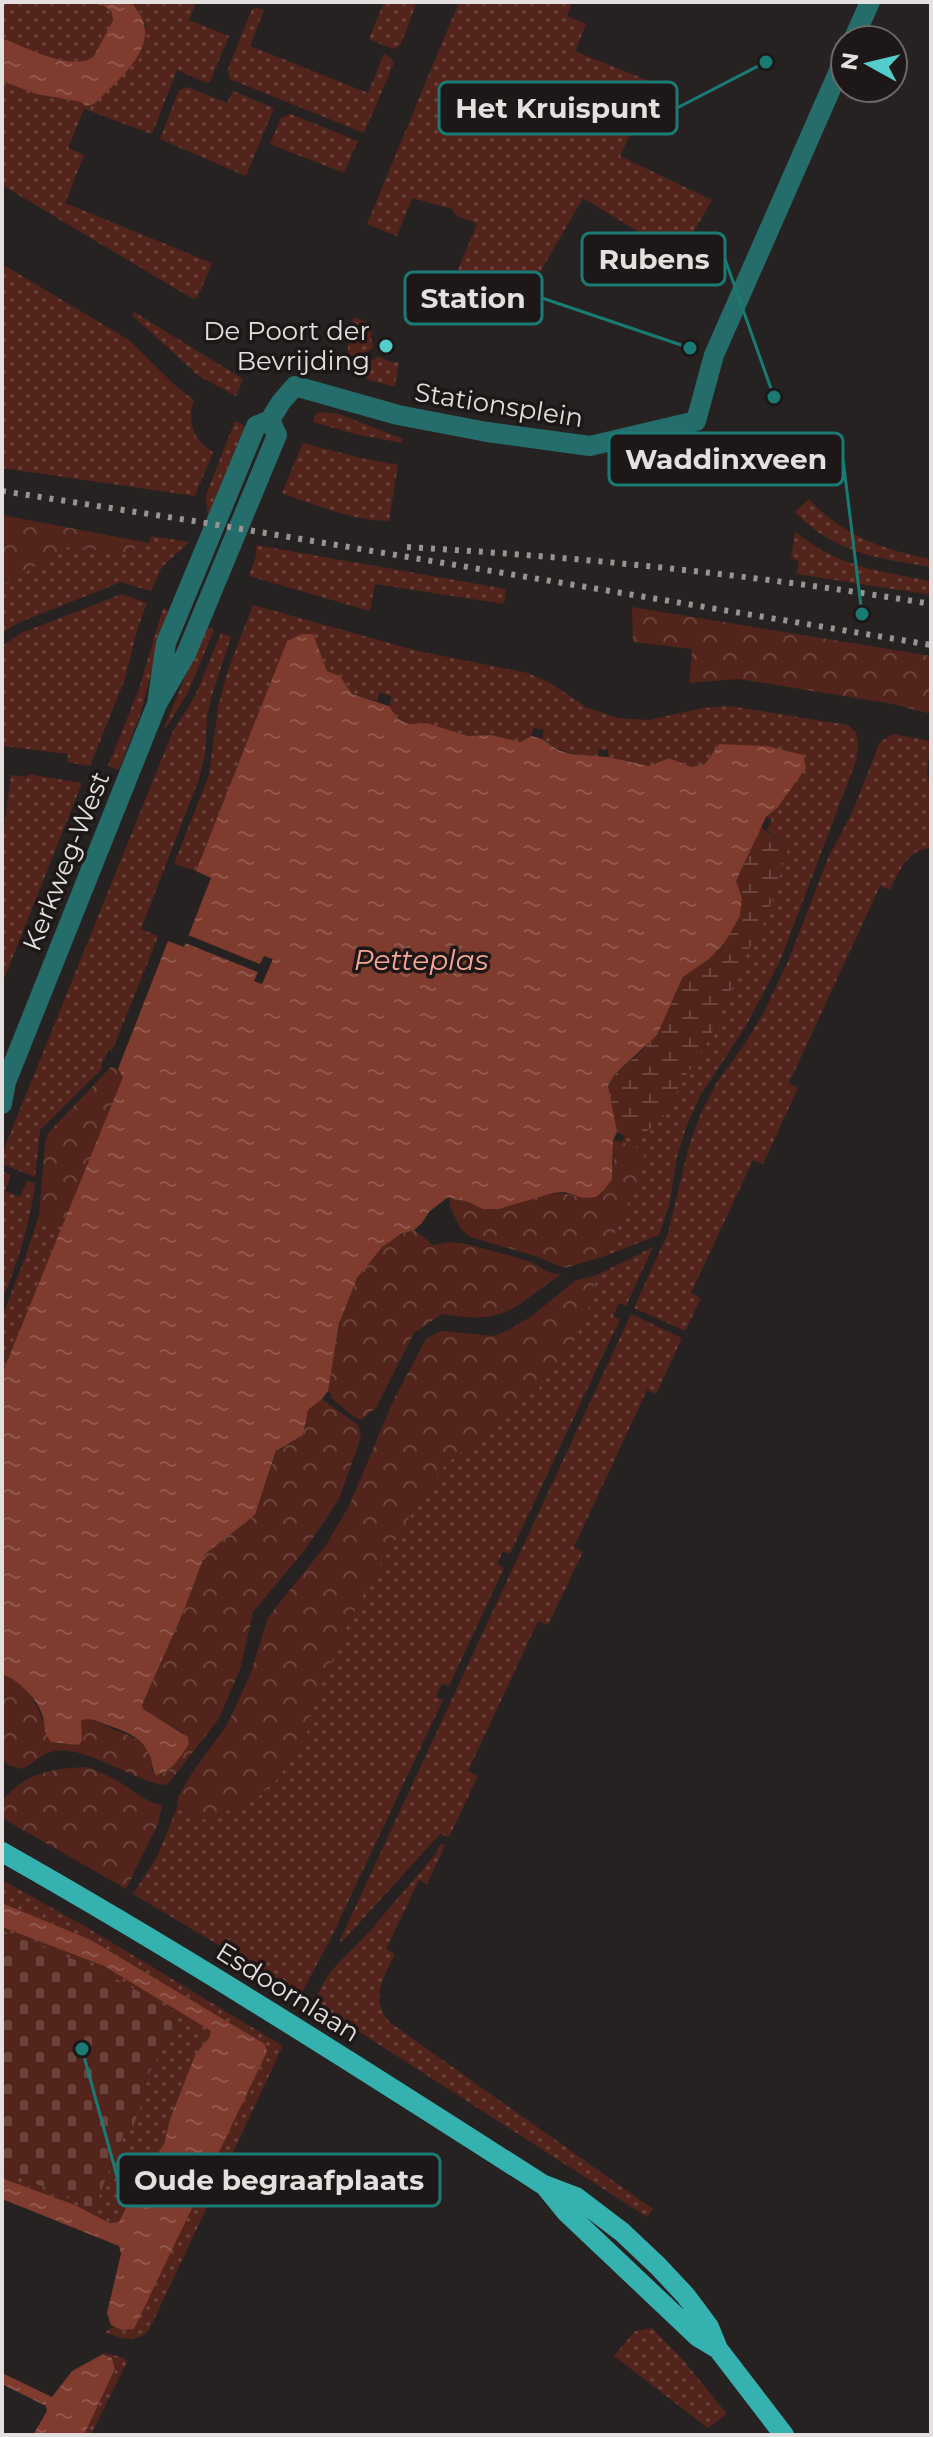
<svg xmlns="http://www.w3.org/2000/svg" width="933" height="2437" viewBox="0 0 933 2437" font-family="Montserrat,sans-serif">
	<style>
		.grass { fill: url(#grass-dots) }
		.forest { fill: url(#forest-crowns) }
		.wetland { fill: url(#wetland-marsh) }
		.cemetery { fill: url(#cemetery-stones) }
		.water { fill: url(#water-ripples) }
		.pier { fill: #262221 }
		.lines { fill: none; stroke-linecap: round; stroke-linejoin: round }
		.minor { stroke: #246d6b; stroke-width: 20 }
		.major { stroke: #35b2b0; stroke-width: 20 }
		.rail { stroke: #989493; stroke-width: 6; stroke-dasharray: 4 8; stroke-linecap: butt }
		.poi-dot { fill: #53cdcb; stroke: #1d1817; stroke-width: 3 }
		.labels { text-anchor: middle; stroke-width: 7; stroke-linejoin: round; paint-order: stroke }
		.poi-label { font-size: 26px; fill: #e3e0df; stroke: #1d1817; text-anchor: end }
		.street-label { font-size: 26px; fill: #e3e0df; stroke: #1d1817 }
		.water-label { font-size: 28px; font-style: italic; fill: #f8a795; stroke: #1d1817 }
		.leader { fill: none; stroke: #1a7b74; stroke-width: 3 }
		.callout-dot { fill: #1a7b74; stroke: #1d1817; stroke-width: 3 }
		.callout { fill: #1d1817; stroke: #1a7b74; stroke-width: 3 }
		.callout-label { font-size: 28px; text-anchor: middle; font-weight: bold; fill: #e3e0df }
	</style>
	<defs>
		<pattern id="grass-dots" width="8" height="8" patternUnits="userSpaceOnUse" patternTransform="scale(2)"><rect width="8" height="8" fill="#52241b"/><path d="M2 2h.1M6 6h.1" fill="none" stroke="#6b443c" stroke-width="1.8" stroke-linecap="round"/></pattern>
		<pattern id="forest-crowns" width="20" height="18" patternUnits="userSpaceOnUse" patternTransform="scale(2)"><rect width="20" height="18" fill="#52241b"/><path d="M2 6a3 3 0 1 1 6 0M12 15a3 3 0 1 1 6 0" fill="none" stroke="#6b443c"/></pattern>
		<pattern id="wetland-marsh" width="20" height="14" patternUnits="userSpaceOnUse" patternTransform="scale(2)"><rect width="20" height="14" fill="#52241b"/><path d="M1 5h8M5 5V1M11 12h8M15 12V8" fill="none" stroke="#6b443c"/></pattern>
		<pattern id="cemetery-stones" width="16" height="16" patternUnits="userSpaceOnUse" patternTransform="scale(2)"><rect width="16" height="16" fill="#52241b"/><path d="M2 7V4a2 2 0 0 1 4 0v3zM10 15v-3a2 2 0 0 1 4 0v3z" fill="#6b443c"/></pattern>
		<pattern id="water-ripples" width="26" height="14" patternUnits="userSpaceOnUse" patternTransform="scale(2)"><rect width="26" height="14" fill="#7e3b2e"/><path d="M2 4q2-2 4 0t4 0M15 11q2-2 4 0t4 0" fill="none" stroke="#90574c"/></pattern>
	</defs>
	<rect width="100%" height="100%" fill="#262221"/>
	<path class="grass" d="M 2,2 L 98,2 L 111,11 L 113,20 L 94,56 C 74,73 25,47 2,38 Z
		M 130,2 L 196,2 L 189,20 L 229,36 L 210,82 L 207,83 L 177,70 L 152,134 L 84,109 L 68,148 L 84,155 L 65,203 L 212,263 L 198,297 L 193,299 L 2,185 L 2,81 L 36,94 L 81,102 L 86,106 L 94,104 L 134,62 L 146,27 L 139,11 Z
		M 384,2 L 417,2 L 400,46 L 393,49 L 369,39 Z
		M 459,2 L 573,2 L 567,16 L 586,24 L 576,49 L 577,52 L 654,83 L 620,156 L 712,200 L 677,260 L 638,237 L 639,232 L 583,198 L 532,286 L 483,314 L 441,311 L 477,224 L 457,216 L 452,209 L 412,198 L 397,236 L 367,224 Z
		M 258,8 L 264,10 L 250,46 L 368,93 L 384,54 L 391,58 L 394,63 L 364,133 L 230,79 L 228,69 L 252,9 Z
		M 188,87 L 227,103 L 233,91 L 274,108 L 246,176 L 160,139 L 179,90 Z
		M 290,114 L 358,141 L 344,173 L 270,144 L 281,118 Z
		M 2,264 L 129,340 L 178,388 L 194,400 C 187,421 193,441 213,452 L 195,496 L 2,468 Z
		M 134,312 L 243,379 L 236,396 L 199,376 L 132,315 Z
		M 354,317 L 373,325 L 371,337 L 373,348 L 349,360 L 347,338 Z
		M 378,356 L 388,361 L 399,363 L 395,387 L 369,380 L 356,372 Z
		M 319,412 L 339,414 L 403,439 L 402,443 L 355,434 L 313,422 L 315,415 Z
		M 235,421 L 245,426 L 208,518 L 206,495 Z
		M 303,443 L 361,458 L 398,465 L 389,521 C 351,520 318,506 282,493 Z
		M 809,499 C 842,535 883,550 931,559 L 931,567 C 877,558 834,553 795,512 Z
		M 795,531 C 836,567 879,571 931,581 L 931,595 L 797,574 L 799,561 L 791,558 Z
		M 151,536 L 189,542 L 162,567 L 151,591 L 121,582 L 18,623 L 2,633 L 2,586 L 71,545 L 119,555 L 149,543 Z
		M 256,545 L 506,589 L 504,604 L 375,584 L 370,611 L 249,576 L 256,556 Z
		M 122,594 L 147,603 L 137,630 L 125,679 L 90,766 L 67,762 L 68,754 L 2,746 L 2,646 L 21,633 Z
		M 253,605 L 418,651 L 528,673 L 550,683 L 586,707 L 617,718 L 649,720 L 703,708 L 729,706 L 848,725 L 856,732 L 858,745 L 856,761 L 780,961 L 746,1026 L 700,1096 L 687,1125 L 677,1157 L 669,1205 L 659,1235 L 605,1256 L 641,1173 L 644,1155 L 635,1146 L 621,1144 L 625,1136 L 640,1135 L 667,1112 L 681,1083 L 710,1038 L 749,949 L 766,919 L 787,853 L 787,847 L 767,830 L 772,820 L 766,817 L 777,808 L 719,744 L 705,764 L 691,767 L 669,758 L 649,766 L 608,757 L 608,750 L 599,749 L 598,756 C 573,755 563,753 542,739 L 544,730 L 534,728 L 531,736 L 521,742 L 491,735 L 468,736 L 427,723 L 408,724 L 398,719 L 389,706 L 392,697 L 380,692 L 377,701 L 352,694 L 340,676 L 327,671 L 313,634 L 303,634 L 287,641 L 196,871 L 174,864 L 209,775 L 218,707 L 228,670 Z
		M 163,608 L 169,611 L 139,718 L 119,770 L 108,766 L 139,689 Z
		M 206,626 L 214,630 L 188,692 L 166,728 L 164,728 Z
		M 221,633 L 231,637 L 211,698 L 207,719 L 205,755 L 199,779 L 141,929 L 158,936 L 152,952 L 112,1051 L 108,1050 L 101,1067 L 103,1068 L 40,1130 L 35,1177 L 2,1164 L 2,1154 L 173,731 L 195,696 Z
		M 893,734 L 931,741 L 927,770 L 931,794 L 931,848 C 908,849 899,871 890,890 L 880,886 L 789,1083 L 798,1088 L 763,1164 L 753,1160 L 691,1293 L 701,1298 L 685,1331 L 634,1308 L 668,1233 L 689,1146 L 701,1113 L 717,1082 L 746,1042 L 764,1012 L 790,957 L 828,858 L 852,813 L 880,742 Z
		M 28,774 L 82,783 L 2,984 L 2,844 L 11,775 L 27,777 Z
		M 2,1171 L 11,1175 L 5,1191 L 20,1197 L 27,1181 L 35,1183 C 30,1225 18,1262 2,1300 Z
		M 39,1215 L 51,1223 L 63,1227 L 2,1374 L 2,1316 L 25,1258 Z
		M 653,1247 L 626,1306 L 619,1303 L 613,1316 L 620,1319 L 510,1554 L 503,1551 L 497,1564 L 504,1568 L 449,1686 L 442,1684 L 436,1697 L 443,1700 L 332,1936 L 301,1994 L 133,1894 L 157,1857 L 177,1808 L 196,1821 L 218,1816 L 242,1802 L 259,1796 L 277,1779 L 304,1743 L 313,1705 L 342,1636 L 370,1582 L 416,1505 L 445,1465 L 538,1389 L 585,1313 L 594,1295 L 595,1276 Z
		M 631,1314 L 682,1338 L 656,1394 L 647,1390 L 574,1547 L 583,1552 L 548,1625 L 538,1621 L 468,1771 L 478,1776 L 449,1837 L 440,1834 L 341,1943 L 340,1940 Z
		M 441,1843 L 445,1845 L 427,1884 L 419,1880 L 386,1949 L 395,1954 C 383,1978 368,2002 392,2024 L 653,2209 L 647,2217 L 313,2002 L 330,1972 L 368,1933 L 435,1855 Z
		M 2,1880 L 88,1928 L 283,2046 L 149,2330 C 135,2344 121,2339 105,2332 L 115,2326 L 122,2330 L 134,2328 L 267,2052 L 265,2044 L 91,1940 L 2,1903 Z
		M 2,1927 L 104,1966 L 211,2031 L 209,2038 L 196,2053 L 170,2119 L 164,2144 L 141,2177 L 121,2220 L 116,2223 L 111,2223 L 75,2205 L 2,2178 L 2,2171 L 68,2196 L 93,2210 L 127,2124 L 132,2126 L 149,2086 L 144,2084 L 180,2015 L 2,1931 Z
		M 652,2328 L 684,2361 L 727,2414 L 708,2428 L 614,2356 L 635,2331 Z
		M 104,2352 L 123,2358 L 127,2362 L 91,2435 L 84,2435 L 115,2369 L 112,2358 Z"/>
	<path class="forest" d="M 2,515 L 149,543 L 119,555 L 71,545 L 2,586 Z
		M 632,607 L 931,656 L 931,714 L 893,704 L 739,679 L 689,683 L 692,649 L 633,642 Z
		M 111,1067 L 117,1069 L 123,1077 L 63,1227 L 51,1223 L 39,1215 L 45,1143 L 49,1132 Z
		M 613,1140 L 635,1146 L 644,1155 L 641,1173 L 605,1256 L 565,1268 L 535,1256 L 470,1237 L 461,1229 L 449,1205 L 451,1203 L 448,1197 C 468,1200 482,1212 502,1208 C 526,1203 551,1187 575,1196 L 614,1164 Z
		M 414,1230 L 433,1245 L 449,1242 L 466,1244 L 529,1261 L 551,1273 L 561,1274 C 511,1309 507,1325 442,1314 L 414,1333 L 376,1408 L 360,1420 C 349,1414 341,1405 331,1398 L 332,1395 L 328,1391 C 337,1332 347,1250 414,1230 Z
		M 595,1276 L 594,1295 L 577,1336 L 538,1389 L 445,1465 L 416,1506 L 370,1582 L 342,1636 L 313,1705 L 304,1743 L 277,1779 L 259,1796 L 242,1802 L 218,1816 L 196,1821 L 177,1808 L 178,1797 L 192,1773 L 227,1725 L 250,1675 L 268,1617 L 326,1545 L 349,1506 L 394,1399 L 426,1339 L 441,1331 L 494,1336 L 508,1330 L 532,1316 L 576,1280 Z
		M 322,1399 L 358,1425 L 361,1437 L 339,1499 L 304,1551 L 253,1612 L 240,1670 L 218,1720 L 168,1784 L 161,1785 C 131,1778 85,1746 55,1751 C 43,1753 33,1763 23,1769 L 8,1765 L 2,1759 L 2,1675 C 32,1681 41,1717 51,1742 L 79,1745 C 81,1737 78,1725 83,1719 L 87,1719 C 98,1721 107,1727 117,1731 C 138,1738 153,1746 152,1771 L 160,1775 L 169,1770 L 186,1749 L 184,1733 L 142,1709 L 142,1705 L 185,1608 L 205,1553 L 255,1515 L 277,1451 L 303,1435 L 308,1410 Z
		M 87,1767 L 115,1779 L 150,1802 L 162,1805 L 158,1824 L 126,1889 L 2,1818 L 2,1801 C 27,1772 50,1769 87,1767 Z"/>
	<path class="wetland" d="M 761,827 L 787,847 L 787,853 L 766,919 L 749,949 L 710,1038 L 681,1083 L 667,1112 L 655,1126 L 640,1135 L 625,1136 L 617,1132 L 608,1087 L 615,1074 L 644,1049 L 675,997 L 683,977 L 709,959 L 725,942 L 740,916 L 742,898 L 736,882 Z"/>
	<path class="cemetery" d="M 2,1931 L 100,1970 L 180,2015 L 144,2083 L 149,2086 L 133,2126 L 127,2125 L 93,2211 L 68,2196 L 2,2171 Z"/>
	<path class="water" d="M 98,2 L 130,2 C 170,40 121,77 94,104 L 86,106 L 81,102 L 36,94 L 2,81 L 2,38 C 25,47 74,73 94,56 L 113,20 L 111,11 Z
		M 303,634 L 313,634 L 327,671 L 340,676 L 352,694 L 389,706 L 398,719 L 408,724 L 427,723 L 468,736 L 491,735 L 521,742 L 531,736 L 542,739 L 558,750 L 571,754 L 608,757 L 649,766 L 669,758 L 691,767 L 705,764 L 719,744 L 767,746 L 803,755 L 806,768 L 777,808 L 766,817 L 736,881 L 742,898 L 740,916 L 725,942 L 709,959 L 683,977 L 657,1035 L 615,1074 L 608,1086 L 617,1132 L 613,1140 L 612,1179 L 604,1190 L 596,1197 L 583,1198 L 565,1192 L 553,1193 L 499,1209 L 483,1209 L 468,1202 L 448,1197 L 429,1212 L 422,1223 L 414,1230 L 401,1234 L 382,1247 L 357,1278 L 339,1324 L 328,1391 L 322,1399 L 308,1410 L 303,1435 L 276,1451 L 255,1515 L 205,1554 L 185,1608 L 142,1705 L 143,1709 L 188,1737 L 189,1744 C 181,1756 171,1773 156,1775 C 151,1768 153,1760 148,1752 C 139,1732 112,1728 94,1720 L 87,1719 L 81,1721 L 82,1740 L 79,1745 L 51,1742 C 44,1734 45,1726 43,1717 C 39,1701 18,1678 2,1675 L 2,1374 L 123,1077 L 118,1069 L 168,941 L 184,947 L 211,878 L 196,871 L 287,641 Z
		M 2,1903 L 91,1940 L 265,2044 L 267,2052 L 134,2329 L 122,2330 L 111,2325 L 107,2313 L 121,2254 L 119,2246 L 2,2199 L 2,2178 L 75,2205 L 110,2223 L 119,2222 L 141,2177 L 164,2144 L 170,2119 L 196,2053 L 209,2038 L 211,2031 L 104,1966 L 2,1927 Z
		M 103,2354 L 112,2358 L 115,2369 L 84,2435 L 33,2435 L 47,2411 L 46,2406 L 2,2384 L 2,2373 L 52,2397 L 72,2371 Z"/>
	<path class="pier" d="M 188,935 L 260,964 L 264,956 L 273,959 L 262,984 L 254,981 L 258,972 L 185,943 Z"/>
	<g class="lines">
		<path class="minor" d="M 853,40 L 870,2
			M 157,704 L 166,643 L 256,426 L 270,420 L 281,402 L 295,386 L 398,415 L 487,432 L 590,446 L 696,421 L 714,355 L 845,57
			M 2,1104 L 6,1082 L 157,704 L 186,654 L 277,435 L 270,420"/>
		<path class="major" d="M 2,1852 C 186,1956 364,2070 542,2184 L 576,2197 L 622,2232 L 658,2266 L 686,2296 L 709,2327 L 718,2349 L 784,2435
			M 544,2185 L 566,2212 L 698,2337 L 718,2349"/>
		<path class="rail" d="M 2,491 L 200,522 L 931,645
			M 407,547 C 582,557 758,575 931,604"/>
	</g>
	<circle class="poi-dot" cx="386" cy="346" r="8"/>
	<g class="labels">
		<g class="poi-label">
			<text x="370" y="340">De Poort der<tspan x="370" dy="30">Bevrijding</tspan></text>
		</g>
		<g class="street-label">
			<text transform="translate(499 405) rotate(9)" y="9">Stationsplein</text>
			<text transform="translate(66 861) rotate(-68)" y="9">Kerkweg-West</text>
			<text transform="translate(288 1992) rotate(32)" y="9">Esdoornlaan</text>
		</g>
		<g class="water-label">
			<text x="421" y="970">Petteplas</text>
		</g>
	</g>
	<path class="leader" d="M766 62L677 108M774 397L725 259M690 348L542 298M862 614L843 459M82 2049L118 2180"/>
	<g class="callout-dot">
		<circle cx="766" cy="62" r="8"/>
		<circle cx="774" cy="397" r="8"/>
		<circle cx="690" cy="348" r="8"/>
		<circle cx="862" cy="614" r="8"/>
		<circle cx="82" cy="2049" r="8"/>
	</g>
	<g class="callout">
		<rect x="439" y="82" width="238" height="52" rx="8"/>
		<rect x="582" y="233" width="143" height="52" rx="8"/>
		<rect x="405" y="272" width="137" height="52" rx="8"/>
		<rect x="609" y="433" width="234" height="52" rx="8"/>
		<rect x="118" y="2154" width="322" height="52" rx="8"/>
	</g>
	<g class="callout-label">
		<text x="558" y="118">Het Kruispunt</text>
		<text x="654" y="269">Rubens</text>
		<text x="473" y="308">Station</text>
		<text x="726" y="469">Waddinxveen</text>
		<text x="279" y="2190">Oude begraafplaats</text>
	</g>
	<rect width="933" height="2437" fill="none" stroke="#e3e0df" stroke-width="8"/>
	<g transform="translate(869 64) rotate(278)"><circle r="38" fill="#1d1817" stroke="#6c6867" stroke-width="2"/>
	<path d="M0-6L14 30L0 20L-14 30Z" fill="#53cdcb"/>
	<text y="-12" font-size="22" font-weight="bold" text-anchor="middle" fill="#e3e0df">N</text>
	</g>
</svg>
